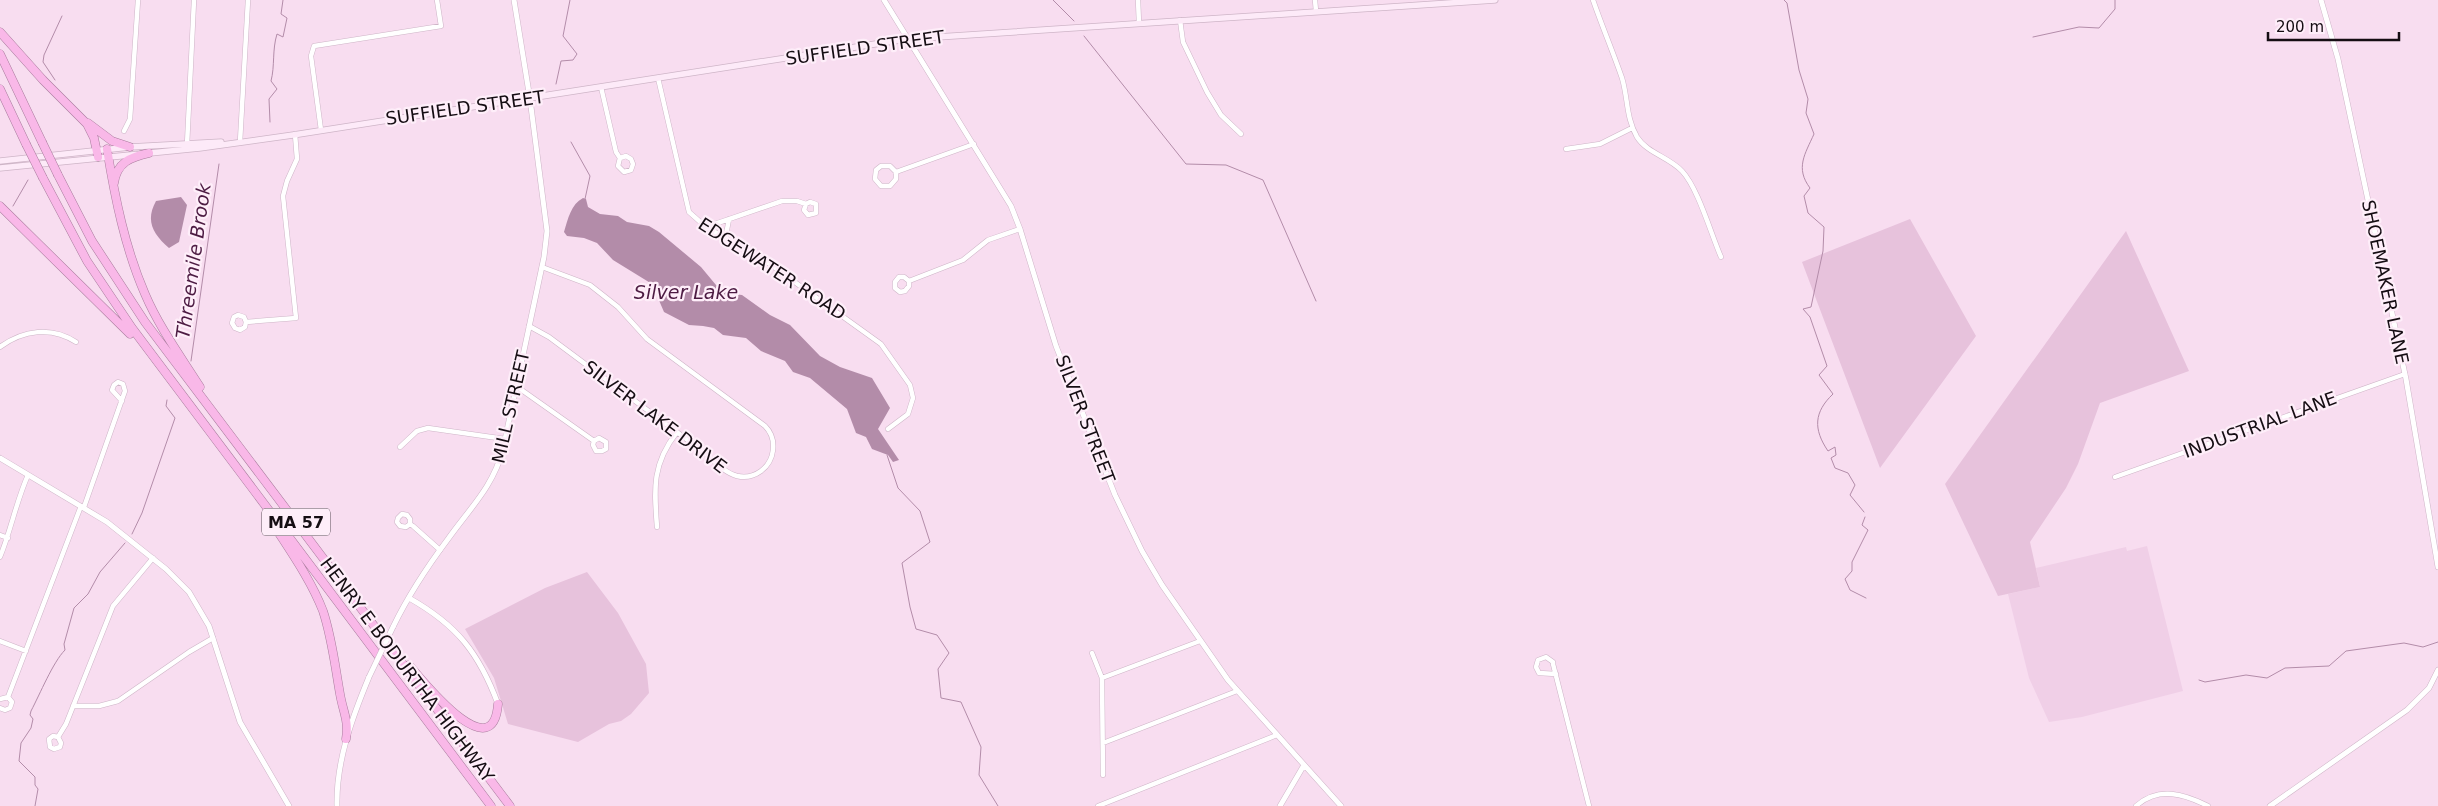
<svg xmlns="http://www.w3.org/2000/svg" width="2438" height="806" viewBox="0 0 2438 806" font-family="'DejaVu Sans',sans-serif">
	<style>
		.built { fill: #f0cfe7 }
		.green { fill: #e7c2dc }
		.water { fill: #b38ca9 }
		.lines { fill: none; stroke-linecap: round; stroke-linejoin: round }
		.stream { stroke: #b38ca9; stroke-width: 1 }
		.minor-casing { stroke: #ceb5c7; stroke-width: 5.5 }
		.tertiary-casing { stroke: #ceb5c7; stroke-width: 6 }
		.secondary-casing { stroke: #ceb5c7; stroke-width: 7 }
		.motorway-casing { stroke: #a97c9d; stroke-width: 9 }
		.minor { stroke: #fff; stroke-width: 4.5 }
		.tertiary { stroke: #fff; stroke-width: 5 }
		.secondary { stroke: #fdeaf8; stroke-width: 5.5 }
		.motorway { stroke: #f9b8e8; stroke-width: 8 }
		.tertiary-bridge-casing { stroke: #ceb5c7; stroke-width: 6; stroke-linecap: butt }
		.motorway-bridge-casing { stroke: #a97c9d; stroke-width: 9; stroke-linecap: butt }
		.tertiary-bridge { stroke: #fff; stroke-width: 5 }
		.motorway-bridge { stroke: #f9b8e8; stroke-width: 8 }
		.labels { text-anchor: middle; stroke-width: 4.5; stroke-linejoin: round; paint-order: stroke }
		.shield { fill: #feeef9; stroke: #5b5058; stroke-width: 1 }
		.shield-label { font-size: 16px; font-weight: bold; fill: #150d13 }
		.street-label { font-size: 18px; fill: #150d13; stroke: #feeef9 }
		.water-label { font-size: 19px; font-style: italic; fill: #4d1b43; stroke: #feeef9 }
	</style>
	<rect width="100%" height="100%" fill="#f8ddf0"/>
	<path class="built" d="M 2147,546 L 2183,691 L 2082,717 L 2049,722 L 2029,678 L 2008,594 L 2040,587 L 2036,568 L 2126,547 L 2127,551 Z"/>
	<path class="green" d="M 1910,219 L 1976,336 L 1880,468 L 1802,262 Z
		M 2126,231 L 2189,371 L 2100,403 L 2078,464 L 2066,488 L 2030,542 L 2040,587 L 1998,596 L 1945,484 Z
		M 587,572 L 618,613 L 646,664 L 649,693 L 631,714 L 621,721 L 609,724 L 578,742 L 508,724 L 494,678 L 465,629 L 545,588 Z"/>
	<path class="water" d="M 181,197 L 187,205 L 179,242 L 169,248 C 153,234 145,221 156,201 Z
		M 583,198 L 586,199 L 588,207 L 600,214 L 618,216 L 627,222 L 649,226 L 659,232 L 701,267 L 716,285 L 733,294 L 742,295 L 770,315 L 790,325 L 820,356 L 840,367 L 872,378 L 890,408 L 878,429 L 899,460 L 893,462 L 888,455 L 872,449 L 866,437 L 856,433 L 847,409 L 810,378 L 793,372 L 785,361 L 761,351 L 746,338 L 723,335 L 714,328 L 703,326 L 689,325 L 664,312 L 652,284 L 613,260 L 597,243 L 584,238 L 567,236 L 564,232 C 568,219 571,204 583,198 Z"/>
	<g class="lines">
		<path class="stream" d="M 1053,0 L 1074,21
			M 1784,0 L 1787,3 L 1799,70 L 1808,99 L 1806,113 L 1814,134 C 1805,154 1795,168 1810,188 L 1804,196 L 1808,213 L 1824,227 L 1823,251 L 1811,307 L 1803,309 L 1810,317 L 1827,366 L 1819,375 L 1833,394 C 1814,412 1813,429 1828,451 L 1835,447 L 1836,455 L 1831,458 L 1835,468 L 1848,473 L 1855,485 L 1850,495 L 1864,512
			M 1084,36 L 1186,164 L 1226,165 L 1263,180 L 1316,301
			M 2033,37 L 2079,27 L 2099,28 L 2115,9 L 2115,0
			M 55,80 L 43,62 L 44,55 L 62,16
			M 556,84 L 561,61 L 573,60 L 577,54 L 563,36 L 570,0
			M 270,122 L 269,99 L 277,89 L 271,81 C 275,66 272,50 277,34 L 283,37 L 287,18 L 281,14 L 283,0
			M 571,142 L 590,176 L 585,199
			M 13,206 L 28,180
			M 191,361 L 219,164
			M 887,455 L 898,488 L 920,511 L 930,542 L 902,563 L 910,607 L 916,629 L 937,635 L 949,653 L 938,669 L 941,698 L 961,702 L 981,747 L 979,775 L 998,806
			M 1865,517 L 1862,525 L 1868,530 L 1852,562 L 1852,571 L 1845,579 L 1850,590 L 1866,598
			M 132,534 L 142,513 L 175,418 L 166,406 L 167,400
			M 2199,680 L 2205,682 L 2246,675 L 2267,678 L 2285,668 L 2329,666 L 2346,651 L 2404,643 L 2423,647 L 2438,642
			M 35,806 L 38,789 L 35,785 L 35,777 L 19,761 L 21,743 L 31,728 L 33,719 L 30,715 L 31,711 C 40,694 53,662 65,650 L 64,644 L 74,608 L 88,594 L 100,572 L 125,543"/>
		<g class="minor-casing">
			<path id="minor" d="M 1138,0 L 1139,23
				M 1315,0 L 1316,11
				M 1593,0 C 1602,26 1613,52 1622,78 C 1628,98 1626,118 1637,137 C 1647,153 1669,157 1682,171 C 1698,188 1711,234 1721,257
				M 1180,20 L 1183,42 L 1207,92 L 1221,115 L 1241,134
				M 658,78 L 689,212 L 706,227 L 764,260 L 881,344 L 910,385 L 913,398 L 908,414 L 888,429
				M 601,87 L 616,152 L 620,158 L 618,166 L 624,172 L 631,170 L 633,164 L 631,159 L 626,156 L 620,158
				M 321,130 L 311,56 L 314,46 L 441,26 L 437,0
				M 124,131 L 130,119 L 138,0
				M 240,142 L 248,0
				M 187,145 L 194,0
				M 1566,149 L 1600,144 L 1632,128
				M 896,172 L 896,179 L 890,186 L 881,186 L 875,179 L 876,170 L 881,166 L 890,166 L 896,172 L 974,144
				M 706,227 L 782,201 L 797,201 L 806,204 L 804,210 L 808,215 L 816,213 L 816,204 L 810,202 L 806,204
				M 725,240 L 729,219
				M 909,281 L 909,286 L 905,291 L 900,292 L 895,288 L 895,282 L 899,277 L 904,277 L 909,281 L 963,260 L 988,240 L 1020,229
				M 246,322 L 244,317 L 238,315 L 234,317 L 232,323 L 235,328 L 240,330 L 245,327 L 246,322 L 296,318 L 283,196 L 287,181 L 297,159 L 295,134
				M 529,326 L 549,337 C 598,374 648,410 697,447 C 710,456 722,472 737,476 C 754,480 771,468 773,450 C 774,441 772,433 765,426 L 647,339 L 618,307 L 590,285 L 542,267
				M 0,347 C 23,330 52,326 76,342
				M 516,386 L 594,441 L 593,445 L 596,451 L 602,451 L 606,449 L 606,442 L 599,438 L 594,441
				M 400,447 L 417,431 L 428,428 L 505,439
				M 2115,477 L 2405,374
				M 84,507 L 125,391 L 123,384 L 118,382 L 114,385 L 112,390 L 122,401
				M 410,524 L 410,519 L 407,515 L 402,514 L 398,518 L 397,522 L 400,526 L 406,527 L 410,524 L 413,526 L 440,550
				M 657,527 C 654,488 652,464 677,432
				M 0,535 L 8,538
				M 0,557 C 11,530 16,502 28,475
				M 0,641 L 26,651
				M 1092,653 L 1102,678
				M 1556,674 L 1539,673 L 1536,667 L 1538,660 L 1546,657 L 1553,662 L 1553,664 L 1589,806
				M 8,697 L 81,506
				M 0,699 L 8,697
				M 73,706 L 99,706 L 118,701 L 189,652 L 213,638
				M 0,708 L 5,710 L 10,708 L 12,702 L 8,697
				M 58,737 L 61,743 L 60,747 L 54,749 L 50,747 L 49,739 L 53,736 L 58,737 L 66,724 L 113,606 L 153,558
				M 1103,743 L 1237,691
				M 1103,775 L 1102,678 L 1200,641
				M 1098,806 L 1277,735
				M 2136,806 C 2159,786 2184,794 2208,806"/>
		</g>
		<g class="tertiary-casing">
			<path id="tertiary" d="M 884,0 L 1011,206 L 1020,229 L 1056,346 L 1115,495 L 1142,551 L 1162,585 L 1228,680 L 1341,806
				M 2321,0 L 2338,59 L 2406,379 L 2438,567
				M 0,458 L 107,522 L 166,569 L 189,592 L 209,626 L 240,722 L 289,806
				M 409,598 C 457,625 479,653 498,704
				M 393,627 C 408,596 427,567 448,539 C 470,508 493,487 503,449 L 544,257 L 547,231 L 530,99 L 514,0
				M 337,806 C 336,761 352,718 369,677
				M 1280,806 L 1304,765
				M 2270,806 L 2407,710 L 2429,688 L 2438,670"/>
		</g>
		<g class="secondary-casing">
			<path id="secondary" d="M 0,161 L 130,147 L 221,142
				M 0,168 L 200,148 L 293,135 L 907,39 L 1495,0"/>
		</g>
		<g class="motorway-casing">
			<path id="motorway" d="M 0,32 L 43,80 L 87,124 L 94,138 L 98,157
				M 0,54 L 42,142
				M 0,89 L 26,144
				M 88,123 L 112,141 L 130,147
				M 107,149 C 115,198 125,248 145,294 C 159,327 181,357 200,387
				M 58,175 L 92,241 L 145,322 L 510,806
				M 43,178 L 87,261 L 132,328 L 491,806
				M 114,183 C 117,162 131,157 149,153
				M 0,206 L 130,334
				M 273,524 C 291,552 311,580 323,611 C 332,638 335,666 340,694 C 343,712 349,720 346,739
				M 409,665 C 422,680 493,770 498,704"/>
		</g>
		<use href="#minor" class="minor"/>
		<use href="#tertiary" class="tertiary"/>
		<use href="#secondary" class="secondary"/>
		<use href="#motorway" class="motorway"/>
		<g class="tertiary-bridge-casing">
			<path id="tertiary-bridge" d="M 369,677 L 393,627"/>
		</g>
		<g class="motorway-bridge-casing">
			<path id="motorway-bridge" d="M 42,142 L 58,175
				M 26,144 L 43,178"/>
		</g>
		<use href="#tertiary-bridge" class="tertiary-bridge"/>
		<use href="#motorway-bridge" class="motorway-bridge"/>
	</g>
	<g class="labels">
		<rect class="shield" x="262" y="508.5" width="68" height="27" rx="4"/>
		<g class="shield-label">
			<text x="296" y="528">MA 57</text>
		</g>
		<g class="street-label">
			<text transform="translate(865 48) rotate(-8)" y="6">SUFFIELD STREET</text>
			<text transform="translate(465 108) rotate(-8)" y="6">SUFFIELD STREET</text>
			<text transform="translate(772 269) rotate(33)" y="6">EDGEWATER ROAD</text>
			<text transform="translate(2385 282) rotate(78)" y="6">SHOEMAKER LANE</text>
			<text transform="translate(511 407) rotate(-77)" y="6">MILL STREET</text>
			<text transform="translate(655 417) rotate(37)" y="6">SILVER LAKE DRIVE</text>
			<text transform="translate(1085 419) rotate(69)" y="6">SILVER STREET</text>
			<text transform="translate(2260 425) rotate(-20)" y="6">INDUSTRIAL LANE</text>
			<text transform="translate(407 670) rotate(53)" y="6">HENRY E BODURTHA HIGHWAY</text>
		</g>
		<g class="water-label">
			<text transform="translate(193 261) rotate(-82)" y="7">Threemile Brook</text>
			<text x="686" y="299">Silver Lake</text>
		</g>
	</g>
	<path d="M2268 32v8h131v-8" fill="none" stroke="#150d13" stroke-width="2.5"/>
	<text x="2276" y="32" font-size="15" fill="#150d13" stroke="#feeef9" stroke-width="4" paint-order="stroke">200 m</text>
</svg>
